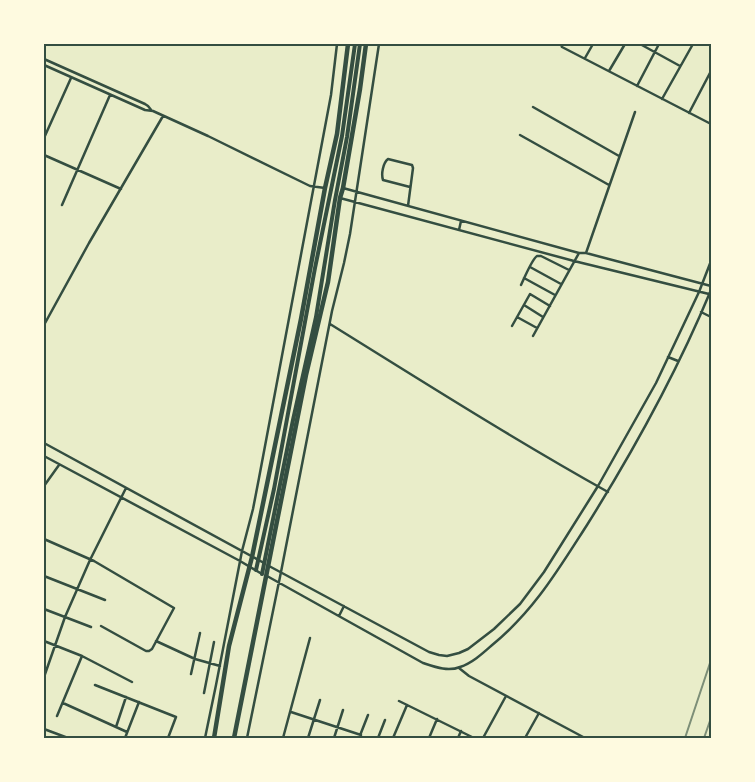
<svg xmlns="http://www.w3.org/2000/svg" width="755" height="782" viewBox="0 0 755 782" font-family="Overpass,sans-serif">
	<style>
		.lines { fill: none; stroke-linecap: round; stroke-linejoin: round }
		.minor { stroke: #344e41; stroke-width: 2.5 }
		.secondary { stroke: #344e41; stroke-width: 4 }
		.trunk { stroke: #344e41; stroke-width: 4.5 }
		.rail { stroke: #7c8e77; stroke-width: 2 }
		.neatline { fill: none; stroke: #344e41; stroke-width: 2 }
	</style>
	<rect width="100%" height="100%" fill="#e9edc9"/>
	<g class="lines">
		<path class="minor" d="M 561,44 L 562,47 L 711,124
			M 640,44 L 680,66
			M 585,58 L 593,44
			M 44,59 L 145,104 L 148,106 L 152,111
			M 44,65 L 145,110 L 153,111 L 208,136 L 310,186 L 325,188
			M 609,71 L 625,44
			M 637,86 L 659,44
			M 662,99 L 693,44
			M 533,107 L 619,156
			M 689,113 L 711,71
			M 520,135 L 609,185
			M 44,138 L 71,78
			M 44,155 L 121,189
			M 343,188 L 579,253 L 586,253 L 711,286
			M 340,198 L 574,261 L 709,294
			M 62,205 L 110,95
			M 408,206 L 413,168 L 412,165 L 388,159 C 383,163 381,174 383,180 L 410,187
			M 459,230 L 461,221
			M 586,253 L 635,112
			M 530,267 L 561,284
			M 524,278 L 555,295
			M 521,285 C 524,279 532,259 537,256 C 538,256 540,256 541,256 L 569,270
			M 524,305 L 543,317
			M 701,312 L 711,317
			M 517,317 L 537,328
			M 330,324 C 422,381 513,439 608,492
			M 44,325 L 89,243 L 163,116
			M 512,326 L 530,294 L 550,306
			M 533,336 L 579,253
			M 668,357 L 678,361
			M 44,443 L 264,563
			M 44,456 L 240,561 L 262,574
			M 44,486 L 59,465
			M 44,539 L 94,561 L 174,608 L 152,649 L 149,651 L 146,651 L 101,626
			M 269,566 L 429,652 L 439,655 L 447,656 L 459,653 L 468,649 L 494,629 L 520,604 L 544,572 L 598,486 L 656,383 L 699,292 L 711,261
			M 44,576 L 105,600
			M 267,576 L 423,663 C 435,667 448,672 460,667 C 472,663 482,654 491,646 C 534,611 558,570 587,525 C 634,450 677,372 711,290
			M 44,609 L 91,627
			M 339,616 L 344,606
			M 44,641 L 82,656 L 132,682
			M 156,641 L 195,659 L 220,666
			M 459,668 L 469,676 L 585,738
			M 191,674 L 200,633
			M 44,677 L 65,617 L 90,560 L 126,488
			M 95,685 L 176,717 L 168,738
			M 204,693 L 214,642
			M 399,701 L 474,738
			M 63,703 L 116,727 L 126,697
			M 291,712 L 361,735
			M 57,716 L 82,656
			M 116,727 L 127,732
			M 44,729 L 68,738
			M 125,738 L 139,702
			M 205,738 L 216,685 L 242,551 L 253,509 L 259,478 L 331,95 L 337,44
			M 247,738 L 281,572 L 332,311 L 344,263 L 350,234 L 379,44
			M 283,738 L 310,638
			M 308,738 L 320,700
			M 334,738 L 343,710
			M 359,738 L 368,715
			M 378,738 L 385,720
			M 393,738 L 407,705
			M 429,738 L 437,719
			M 458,738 L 461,731
			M 483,738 L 506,696
			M 525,738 L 539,713"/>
		<path class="secondary" d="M 256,570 L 274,489 L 315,268 L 342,136 L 355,44
			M 262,574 L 293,420 L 316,317 L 335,200 L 347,137 L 360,44"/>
		<path class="trunk" d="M 214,738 L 229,646 L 252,557 L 301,319 L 325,188 L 337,134 L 348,44
			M 234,738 L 306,375 L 328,282 L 340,198 L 343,188 L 360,89 L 366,44"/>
		<path class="rail" d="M 685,738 L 711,660
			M 704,738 L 711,718"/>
	</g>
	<rect width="755" height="782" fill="none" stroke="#fefae0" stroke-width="90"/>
	<rect x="45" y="45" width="665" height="692" class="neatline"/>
</svg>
